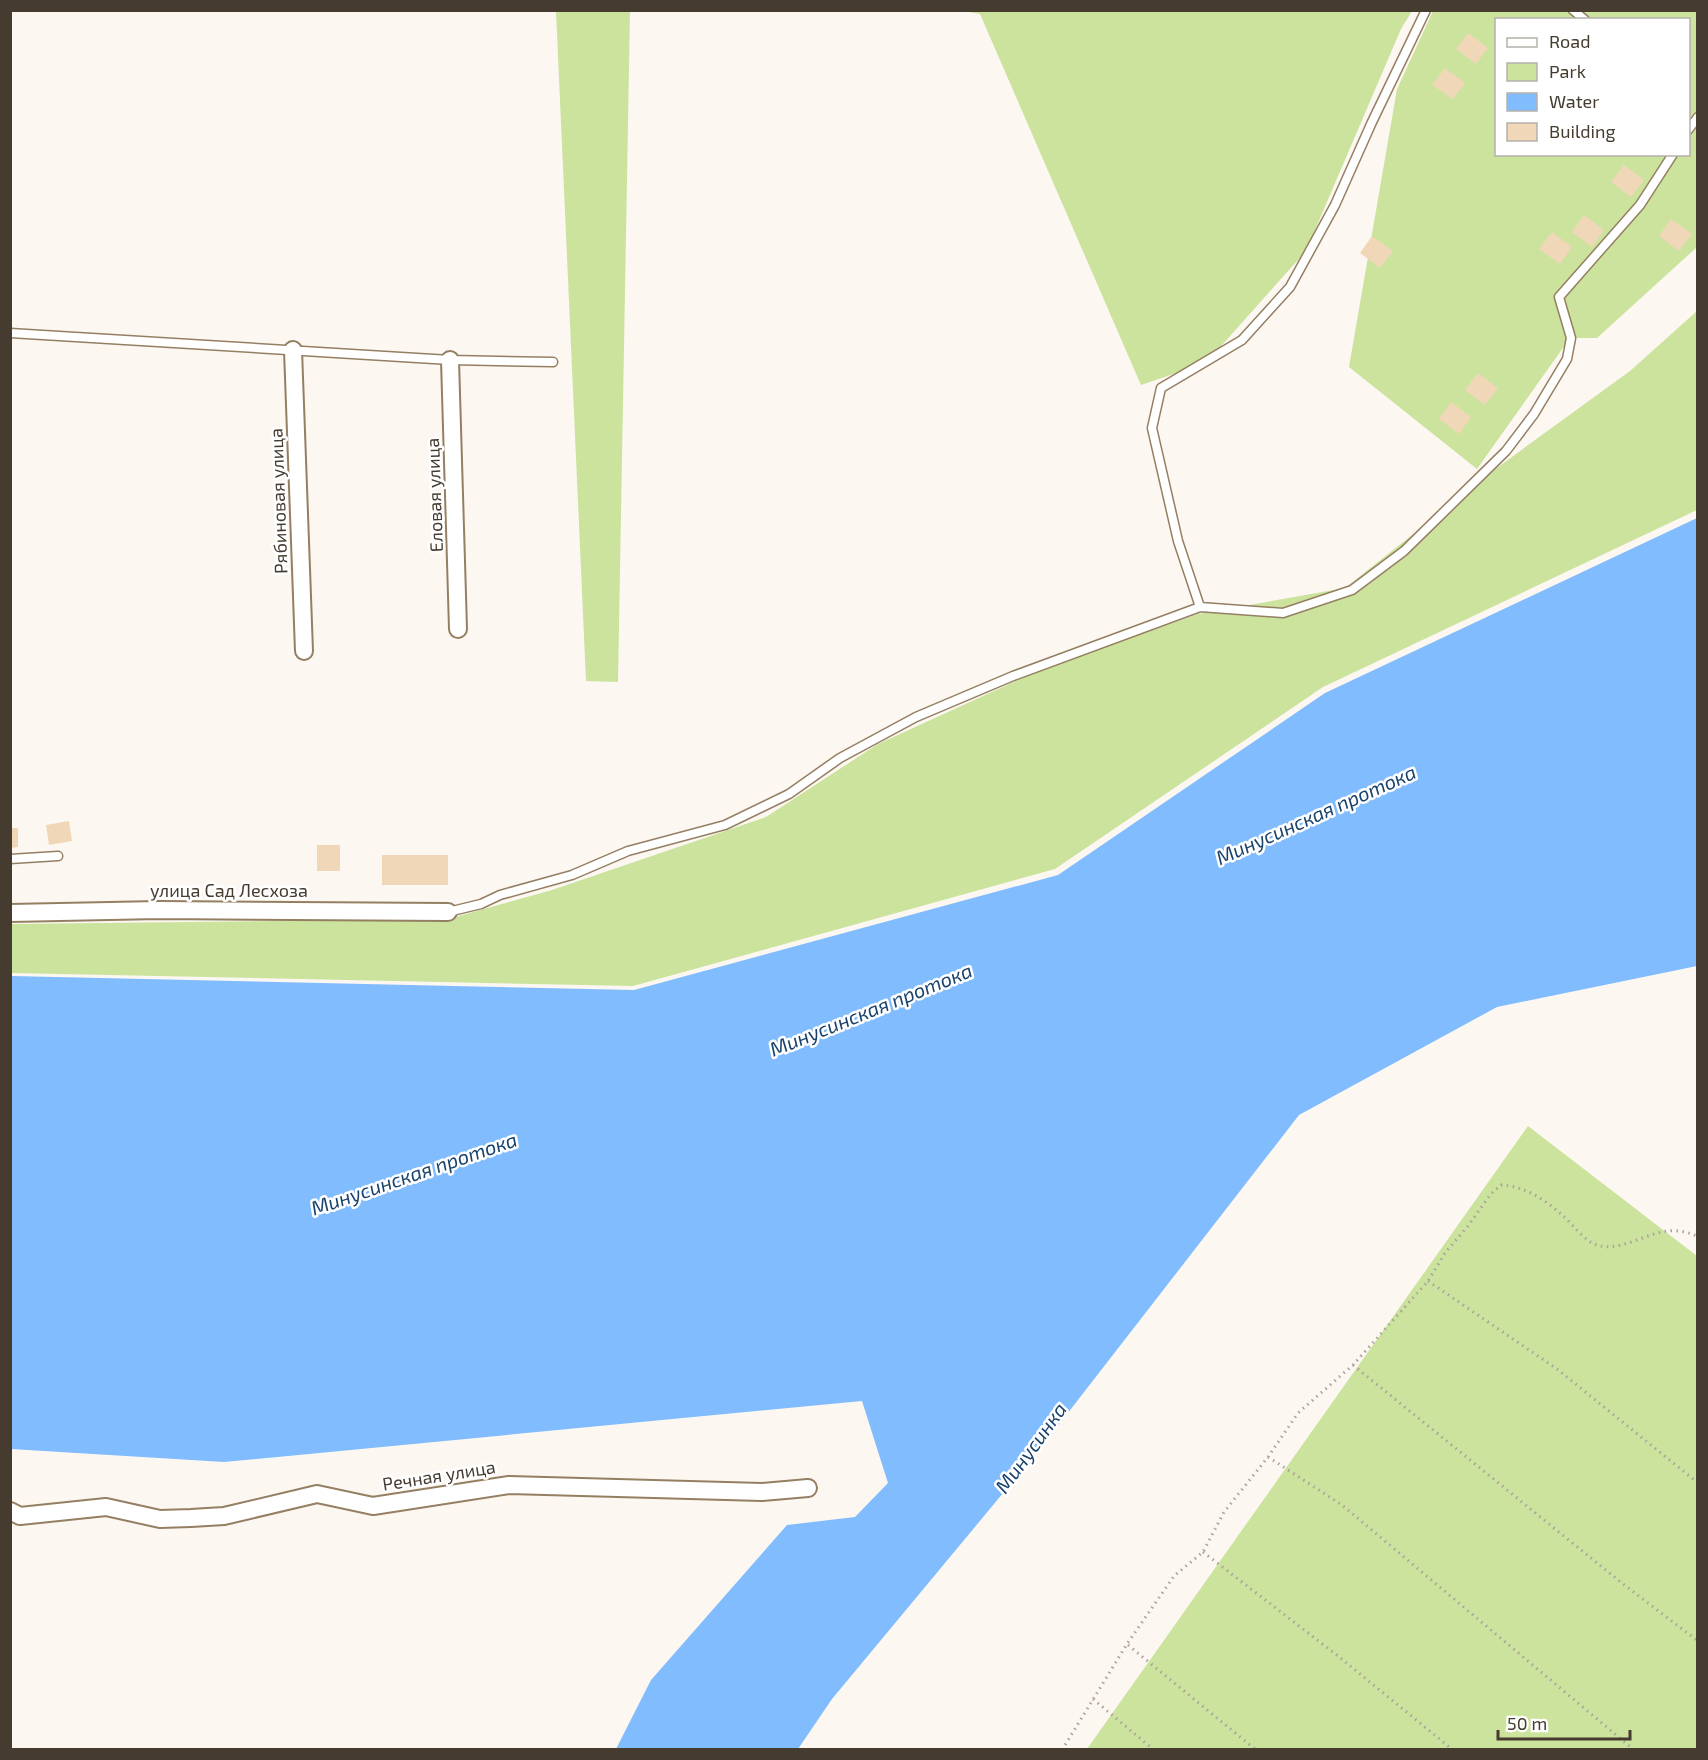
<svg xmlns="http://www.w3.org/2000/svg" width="1708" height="1760" viewBox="0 0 1708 1760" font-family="'Exo 2',sans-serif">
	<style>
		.green { fill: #cbe39d; fill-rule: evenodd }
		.water { fill: #80bcfe }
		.building { fill: #f0d7b8 }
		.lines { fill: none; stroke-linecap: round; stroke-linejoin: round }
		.service-casing { stroke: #957f62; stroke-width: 11 }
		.minor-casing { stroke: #957f62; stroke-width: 20 }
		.path { stroke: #aaa39a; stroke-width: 3; stroke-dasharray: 1.5 4.5; stroke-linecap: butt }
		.service { stroke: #fff; stroke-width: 8 }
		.minor { stroke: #fff; stroke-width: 16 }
		.labels { text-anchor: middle; stroke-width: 5; stroke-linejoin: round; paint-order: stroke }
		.street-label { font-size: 18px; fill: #453b2f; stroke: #fff }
		.water-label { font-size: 20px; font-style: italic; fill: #1a436d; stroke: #fff }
	</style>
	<rect width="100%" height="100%" fill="#fcf7f1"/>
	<path class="green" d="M 556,11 L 630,11 L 618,682 L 586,681 Z
		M 963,11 L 1412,11 L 1401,29 L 1306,251 L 1206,363 L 1141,385 L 980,14 Z
		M 1433,11 L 1697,11 L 1697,247 L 1597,338 L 1570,338 L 1477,469 L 1349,367 L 1397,89 ZM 1496,20 L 1688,20 L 1688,154 L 1496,154 Z
		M 1697,311 L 1697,510 L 1323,687 L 1055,869 L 633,986 L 11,973 L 11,924 L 448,919 L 552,890 L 766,817 L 878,744 L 1040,670 L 1198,614 L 1345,588 L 1498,467 L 1630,371 Z
		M 1528,1126 L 1697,1256 L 1697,1749 L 1087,1749 Z"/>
	<path class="water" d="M 1697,518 L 1697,966 L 1497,1007 L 1299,1115 L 1043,1445 L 832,1699 L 798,1749 L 616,1749 L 651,1680 L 787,1525 L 855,1517 L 888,1483 L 862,1401 L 224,1462 L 11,1449 L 11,976 L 634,990 L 1058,875 L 1325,693 Z"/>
	<path class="building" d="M 1468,33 L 1488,48 L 1476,64 L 1456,49 Z
		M 1445,68 L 1465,83 L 1453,99 L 1432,85 Z
		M 1624,165 L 1644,180 L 1631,197 L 1611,182 Z
		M 1584,215 L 1604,230 L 1592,247 L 1572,232 Z
		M 1671,219 L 1692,234 L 1679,251 L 1659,236 Z
		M 1552,232 L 1572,247 L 1560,264 L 1539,249 Z
		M 1372,236 L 1393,251 L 1380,268 L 1360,253 Z
		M 1478,373 L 1498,388 L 1485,405 L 1465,390 Z
		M 1451,402 L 1471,417 L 1459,434 L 1439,419 Z
		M 69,821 L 72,841 L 49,845 L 46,825 Z
		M 10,828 L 18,828 L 18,847 L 10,848 Z
		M 317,845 L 340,845 L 340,871 L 317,871 Z
		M 382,855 L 448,855 L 448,885 L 382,885 Z"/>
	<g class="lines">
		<g class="service-casing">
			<path id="service" d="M 1426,10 L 1372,122 L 1335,205 L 1290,287 L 1242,340 L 1161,388 L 1152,428 L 1178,541 L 1200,607 L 1283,613 L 1352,590 L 1404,551 L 1506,451 L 1534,414 L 1567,359 L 1571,338 L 1559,297 L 1640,205 L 1673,154
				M 1573,10 L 1585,20
				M 1688,130 L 1698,117
				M 10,333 L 450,360 L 553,362
				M 10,859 L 58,856
				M 448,912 L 481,904 L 500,895 L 572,875 L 628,851 L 725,825 L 789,794 L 840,758 L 916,717 L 1013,676 L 1200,607"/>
		</g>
		<g class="minor-casing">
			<path id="minor" d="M 293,350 L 304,651
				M 450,360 L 458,629
				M 10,913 L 159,910 L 448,912
				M 10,1511 L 20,1516 L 106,1507 L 160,1519 L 191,1518 L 224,1516 L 317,1494 L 373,1506 L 509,1485 L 762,1492 L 808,1488"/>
		</g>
		<path class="path" d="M 1428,1281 L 1557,1369 L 1698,1483
			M 1353,1365 L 1623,1584 L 1698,1641
			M 1268,1457 L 1342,1505 L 1634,1750
			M 1203,1552 L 1338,1656 L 1453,1750
			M 1128,1645 L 1256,1750
			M 1093,1699 L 1154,1750
			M 1062,1750 L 1127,1644 L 1174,1576 L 1203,1552 L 1224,1512 L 1268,1457 L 1298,1413 L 1353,1365 L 1428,1281 L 1445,1253 L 1468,1226 L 1490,1195 L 1501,1185 C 1524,1186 1544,1199 1561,1214 C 1573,1224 1585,1243 1600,1246 C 1632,1252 1661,1217 1698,1237"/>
		<use href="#service" class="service"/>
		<use href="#minor" class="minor"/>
	</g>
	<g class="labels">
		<g class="street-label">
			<text transform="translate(435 495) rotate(-92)" y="6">Еловая улица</text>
			<text transform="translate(279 501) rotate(-92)" y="6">Рябиновая улица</text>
			<text x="229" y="897">улица Сад Лесхоза</text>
			<text transform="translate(439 1476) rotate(-9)" y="6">Речная улица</text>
		</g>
		<g class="water-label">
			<text transform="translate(1316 815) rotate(-24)" y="7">Минусинская протока</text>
			<text transform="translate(871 1010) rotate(-22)" y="7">Минусинская протока</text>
			<text transform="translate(414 1174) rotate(-19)" y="7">Минусинская протока</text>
			<text transform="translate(1031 1448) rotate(-54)" y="7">Минусинка</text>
		</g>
	</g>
	<rect width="1708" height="1760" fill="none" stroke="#453b2f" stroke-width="24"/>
	<rect x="1495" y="18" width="195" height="138" fill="#ffffff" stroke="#b5b1ac" stroke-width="1.5"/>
	<rect x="1507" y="38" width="30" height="9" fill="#ffffff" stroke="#b5b1ac" stroke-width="1.5"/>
	<text x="1549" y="48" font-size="18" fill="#453b2f">Road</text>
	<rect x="1507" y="63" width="30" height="18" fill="#cbe39d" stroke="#b5b1ac" stroke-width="1.5"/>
	<text x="1549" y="78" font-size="18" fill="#453b2f">Park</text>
	<rect x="1507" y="93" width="30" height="18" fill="#80bcfe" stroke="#b5b1ac" stroke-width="1.5"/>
	<text x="1549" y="108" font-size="18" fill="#453b2f">Water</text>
	<rect x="1507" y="123" width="30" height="18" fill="#f0d7b8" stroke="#b5b1ac" stroke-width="1.5"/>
	<text x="1549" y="138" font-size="18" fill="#453b2f">Building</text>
	<path d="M1498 1730v9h132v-9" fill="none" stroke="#453b2f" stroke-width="3"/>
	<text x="1507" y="1730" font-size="18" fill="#453b2f" stroke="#ffffff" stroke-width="4.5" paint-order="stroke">50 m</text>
</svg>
